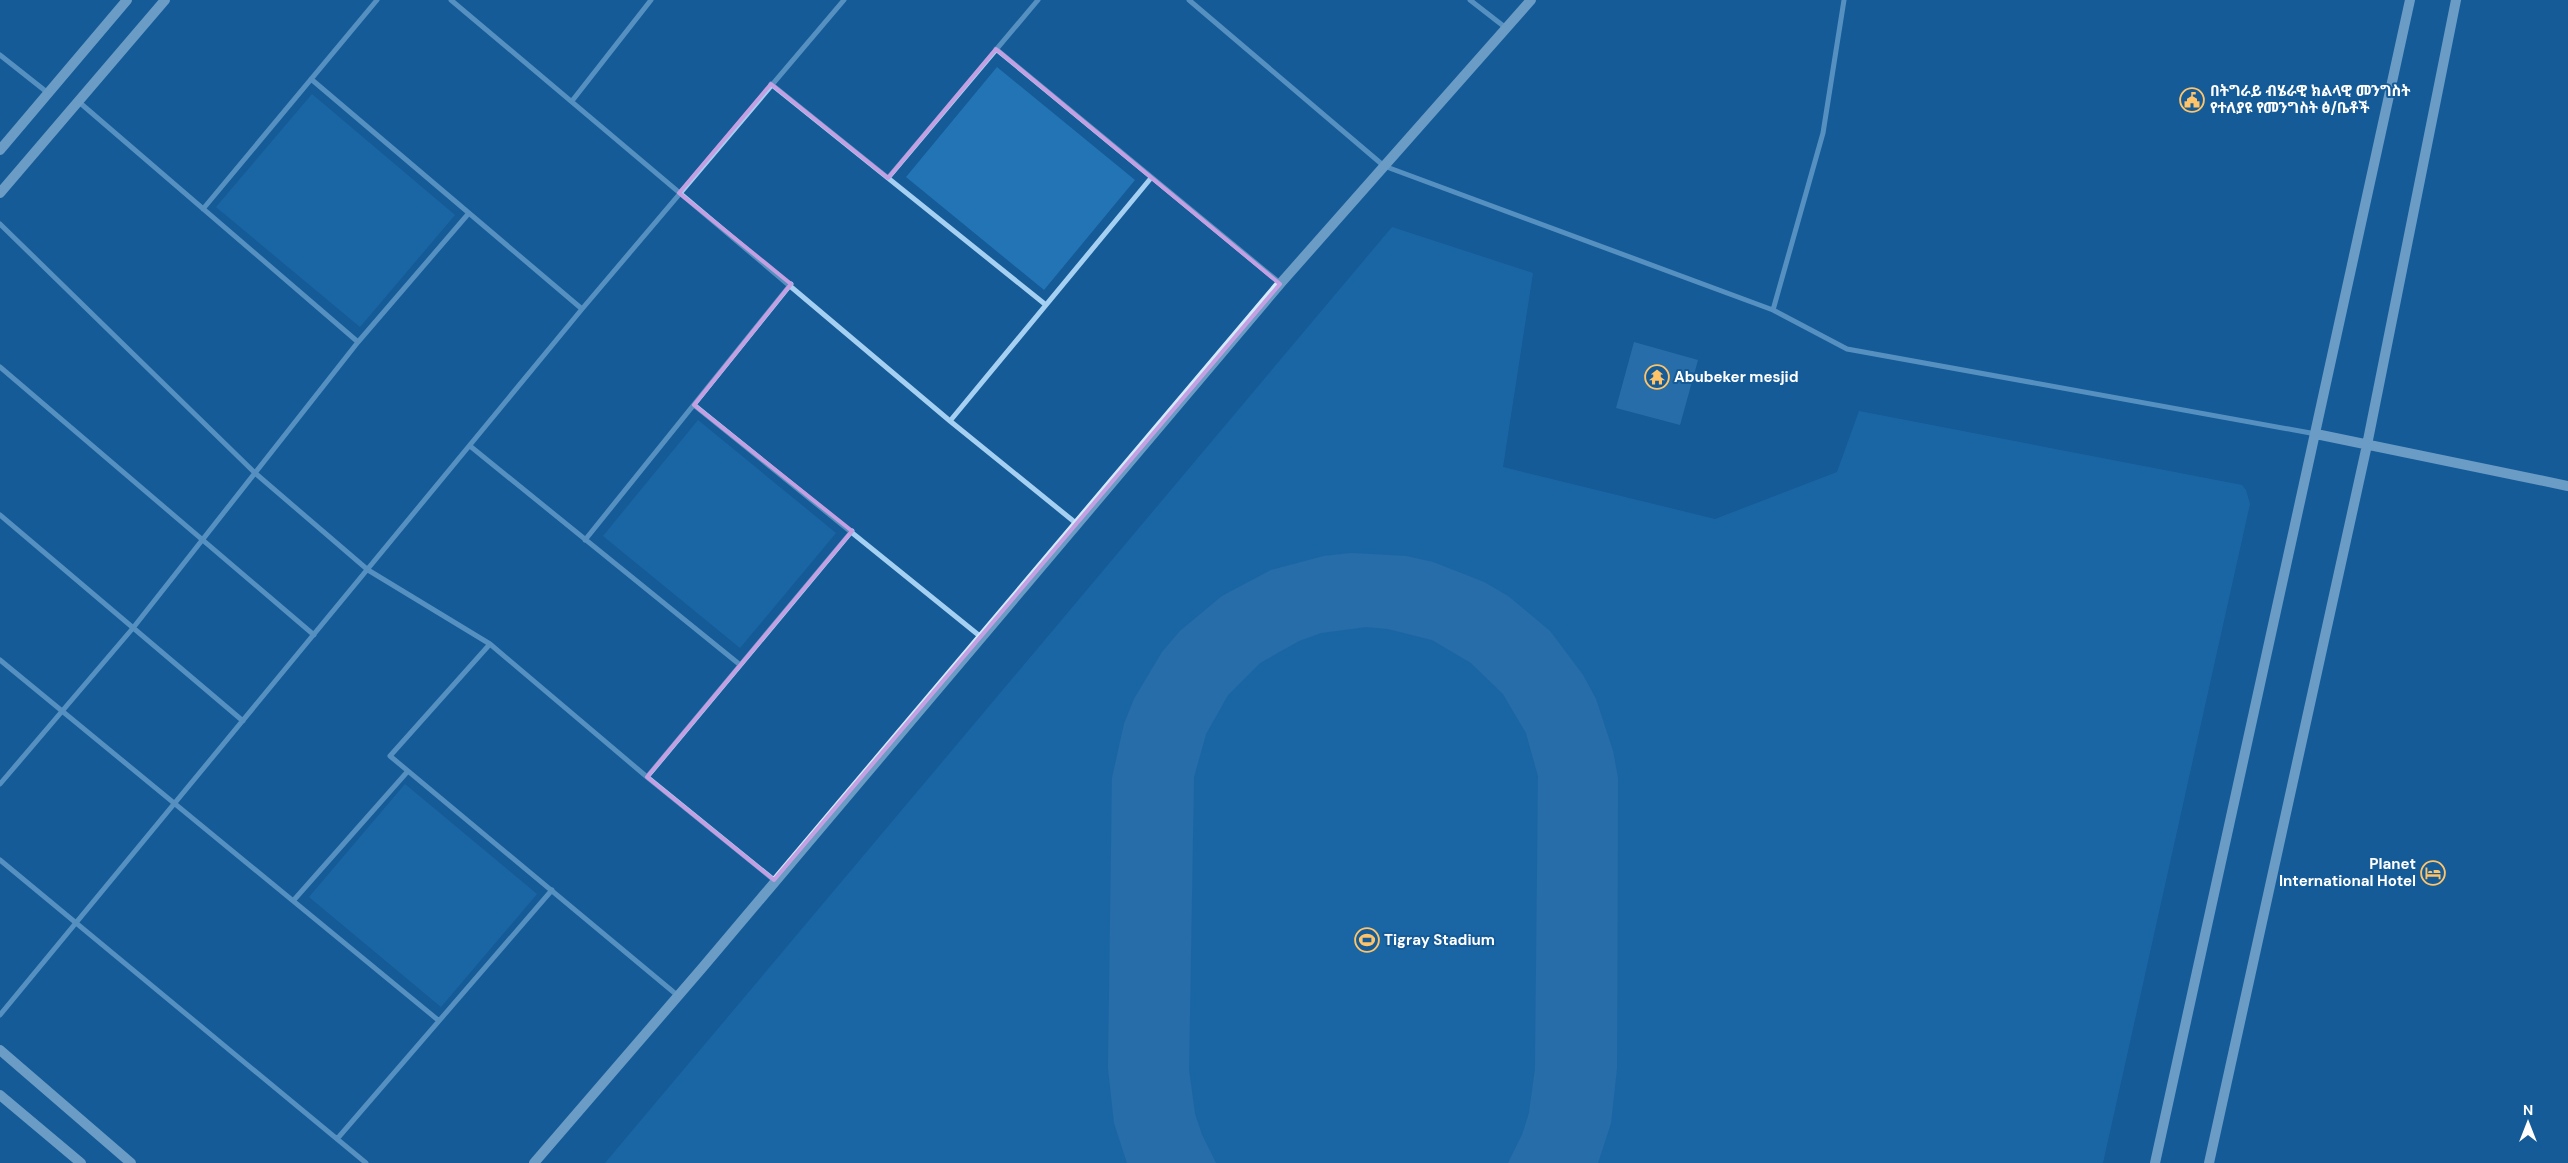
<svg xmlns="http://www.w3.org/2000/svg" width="2568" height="1163" viewBox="0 0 2568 1163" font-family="'DM Sans','Noto Sans Ethiopic',sans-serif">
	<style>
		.green { fill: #2374b4 }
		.building { fill: #3d84bf }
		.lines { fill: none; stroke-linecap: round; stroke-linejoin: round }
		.street { stroke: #a6d0f2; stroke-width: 5 }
		.secondary { stroke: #d5eafc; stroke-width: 10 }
		.marked { fill: none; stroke: #c4a0e2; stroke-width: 4; stroke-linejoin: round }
		.labels { text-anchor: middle; stroke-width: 4; stroke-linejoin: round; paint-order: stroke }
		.poi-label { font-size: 15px; font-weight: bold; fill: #fff; stroke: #145b98; text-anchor: start }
	</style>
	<rect width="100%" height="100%" fill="#145b98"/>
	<path class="green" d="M 997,67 L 1135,180 L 1044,290 L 906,177 Z
		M 312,94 L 455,215 L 360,327 L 216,207 Z
		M 1392,227 L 1533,273 L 1503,467 L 1715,519 L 1837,472 L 1859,411 L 2242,485 L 2246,490 L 2250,504 L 2103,1163 L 605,1163 Z
		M 698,420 L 836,533 L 740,648 L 603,536 Z
		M 405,784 L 537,894 L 441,1007 L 309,897 Z"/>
	<path class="building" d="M 1634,342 L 1698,360 L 1680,425 L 1616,408 Z
		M 1351,553 L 1406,556 L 1433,562 L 1484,582 L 1508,596 L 1550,631 L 1583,675 L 1596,699 L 1613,751 L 1618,778 L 1617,1068 L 1611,1123 L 1598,1163 L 1508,1163 L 1522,1135 L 1529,1113 L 1535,1069 L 1538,776 L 1526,733 L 1503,694 L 1471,663 L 1432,640 L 1388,629 L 1366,627 L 1321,633 L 1299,641 L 1260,663 L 1228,695 L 1206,734 L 1194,777 L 1189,1070 L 1195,1114 L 1202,1135 L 1216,1163 L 1127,1163 L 1114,1123 L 1108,1068 L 1112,778 L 1124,724 L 1134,699 L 1162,652 L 1180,631 L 1222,596 L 1271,570 L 1324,556 Z"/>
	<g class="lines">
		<path class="street" d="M 451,0 L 950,421 L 1077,524
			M 1189,0 L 1384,166 L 1773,310 L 1847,349 L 2316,434
			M 1470,0 L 1506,28
			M 996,49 L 1280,283
			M 0,55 L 48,93
			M 311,79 L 582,309
			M 771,84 L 1046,305
			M 572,101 L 651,0
			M 79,102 L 358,342
			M 888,178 L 1038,0
			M 203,209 L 377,0
			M 0,224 L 255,473 L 368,570 L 490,644 L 647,777 L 774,880
			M 1773,310 L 1823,133 L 1844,0
			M 0,367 L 314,635
			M 694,405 L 981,637
			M 950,421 L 1151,178
			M 470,446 L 739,664
			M 0,515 L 243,721
			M 585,540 L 791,284
			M 490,644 L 390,756 L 677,995
			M 0,660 L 438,1020
			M 647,777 L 852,531
			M 0,784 L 133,628 L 358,342 L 469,213
			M 0,860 L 366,1163
			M 293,901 L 408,771
			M 0,1015 L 582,309 L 844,0
			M 337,1139 L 552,890"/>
		<path class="secondary" d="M 0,150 L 127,0
			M 0,193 L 165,0
			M 2316,434 L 2568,486
			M 0,1050 L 131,1163
			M 0,1095 L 81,1163
			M 534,1163 L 703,967 L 1280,284 L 1531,0
			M 2155,1163 L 2410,0
			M 2209,1163 L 2367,445 L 2456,0"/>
	</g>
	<path d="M0 0H2568V1163H0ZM 996,49 L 1280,284 L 774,880 L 647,777 L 852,531 L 694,405 L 791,284 L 679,193 L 771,84 L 888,178 Z" fill="#145b98" fill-opacity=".55" fill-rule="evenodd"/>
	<path class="marked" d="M 996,49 L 1280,284 L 774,880 L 647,777 L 852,531 L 694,405 L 791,284 L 679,193 L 771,84 L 888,178 Z"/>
	<defs>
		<g id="civic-ring" transform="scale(1.25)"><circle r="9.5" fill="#145b98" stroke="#ffc468" stroke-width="1.5"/><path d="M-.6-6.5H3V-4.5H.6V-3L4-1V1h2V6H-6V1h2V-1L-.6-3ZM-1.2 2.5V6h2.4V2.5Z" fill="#ffc468"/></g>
		<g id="temple-ring" transform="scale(1.25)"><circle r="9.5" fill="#145b98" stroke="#ffc468" stroke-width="1.5"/><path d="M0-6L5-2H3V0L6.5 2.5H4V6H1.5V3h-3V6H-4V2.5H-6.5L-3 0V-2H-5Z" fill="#ffc468"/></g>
		<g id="hotel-ring" transform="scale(1.25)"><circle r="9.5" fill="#145b98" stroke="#ffc468" stroke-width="1.5"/><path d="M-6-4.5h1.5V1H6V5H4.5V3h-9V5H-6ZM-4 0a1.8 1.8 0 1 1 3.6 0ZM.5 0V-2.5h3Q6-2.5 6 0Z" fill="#ffc468"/></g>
		<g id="stadium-ring" transform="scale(1.25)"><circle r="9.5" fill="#145b98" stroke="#ffc468" stroke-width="1.5"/><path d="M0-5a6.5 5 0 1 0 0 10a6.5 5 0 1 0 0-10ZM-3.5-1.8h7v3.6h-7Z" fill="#ffc468"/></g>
	</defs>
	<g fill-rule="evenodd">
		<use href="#civic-ring" x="2192" y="100"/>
		<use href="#temple-ring" x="1657" y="377"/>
		<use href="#hotel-ring" x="2433" y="873"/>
		<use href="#stadium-ring" x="1367" y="940"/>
	</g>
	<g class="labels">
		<g class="poi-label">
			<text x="2210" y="96">በትግራይ ብሄራዊ ክልላዊ መንግስት<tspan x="2210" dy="17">የተለያዩ የመንግስት ፅ/ቤቶች</tspan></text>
			<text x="1674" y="382">Abubeker mesjid</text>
			<text x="2416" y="869" text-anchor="end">Planet<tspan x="2416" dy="17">International Hotel</tspan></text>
			<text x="1384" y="945">Tigray Stadium</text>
		</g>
	</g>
	<g transform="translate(2528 1123)" stroke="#145b98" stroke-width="4" paint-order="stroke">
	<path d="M0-4L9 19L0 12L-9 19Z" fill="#ffffff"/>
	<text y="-8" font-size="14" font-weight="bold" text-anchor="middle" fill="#ffffff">N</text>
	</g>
</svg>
